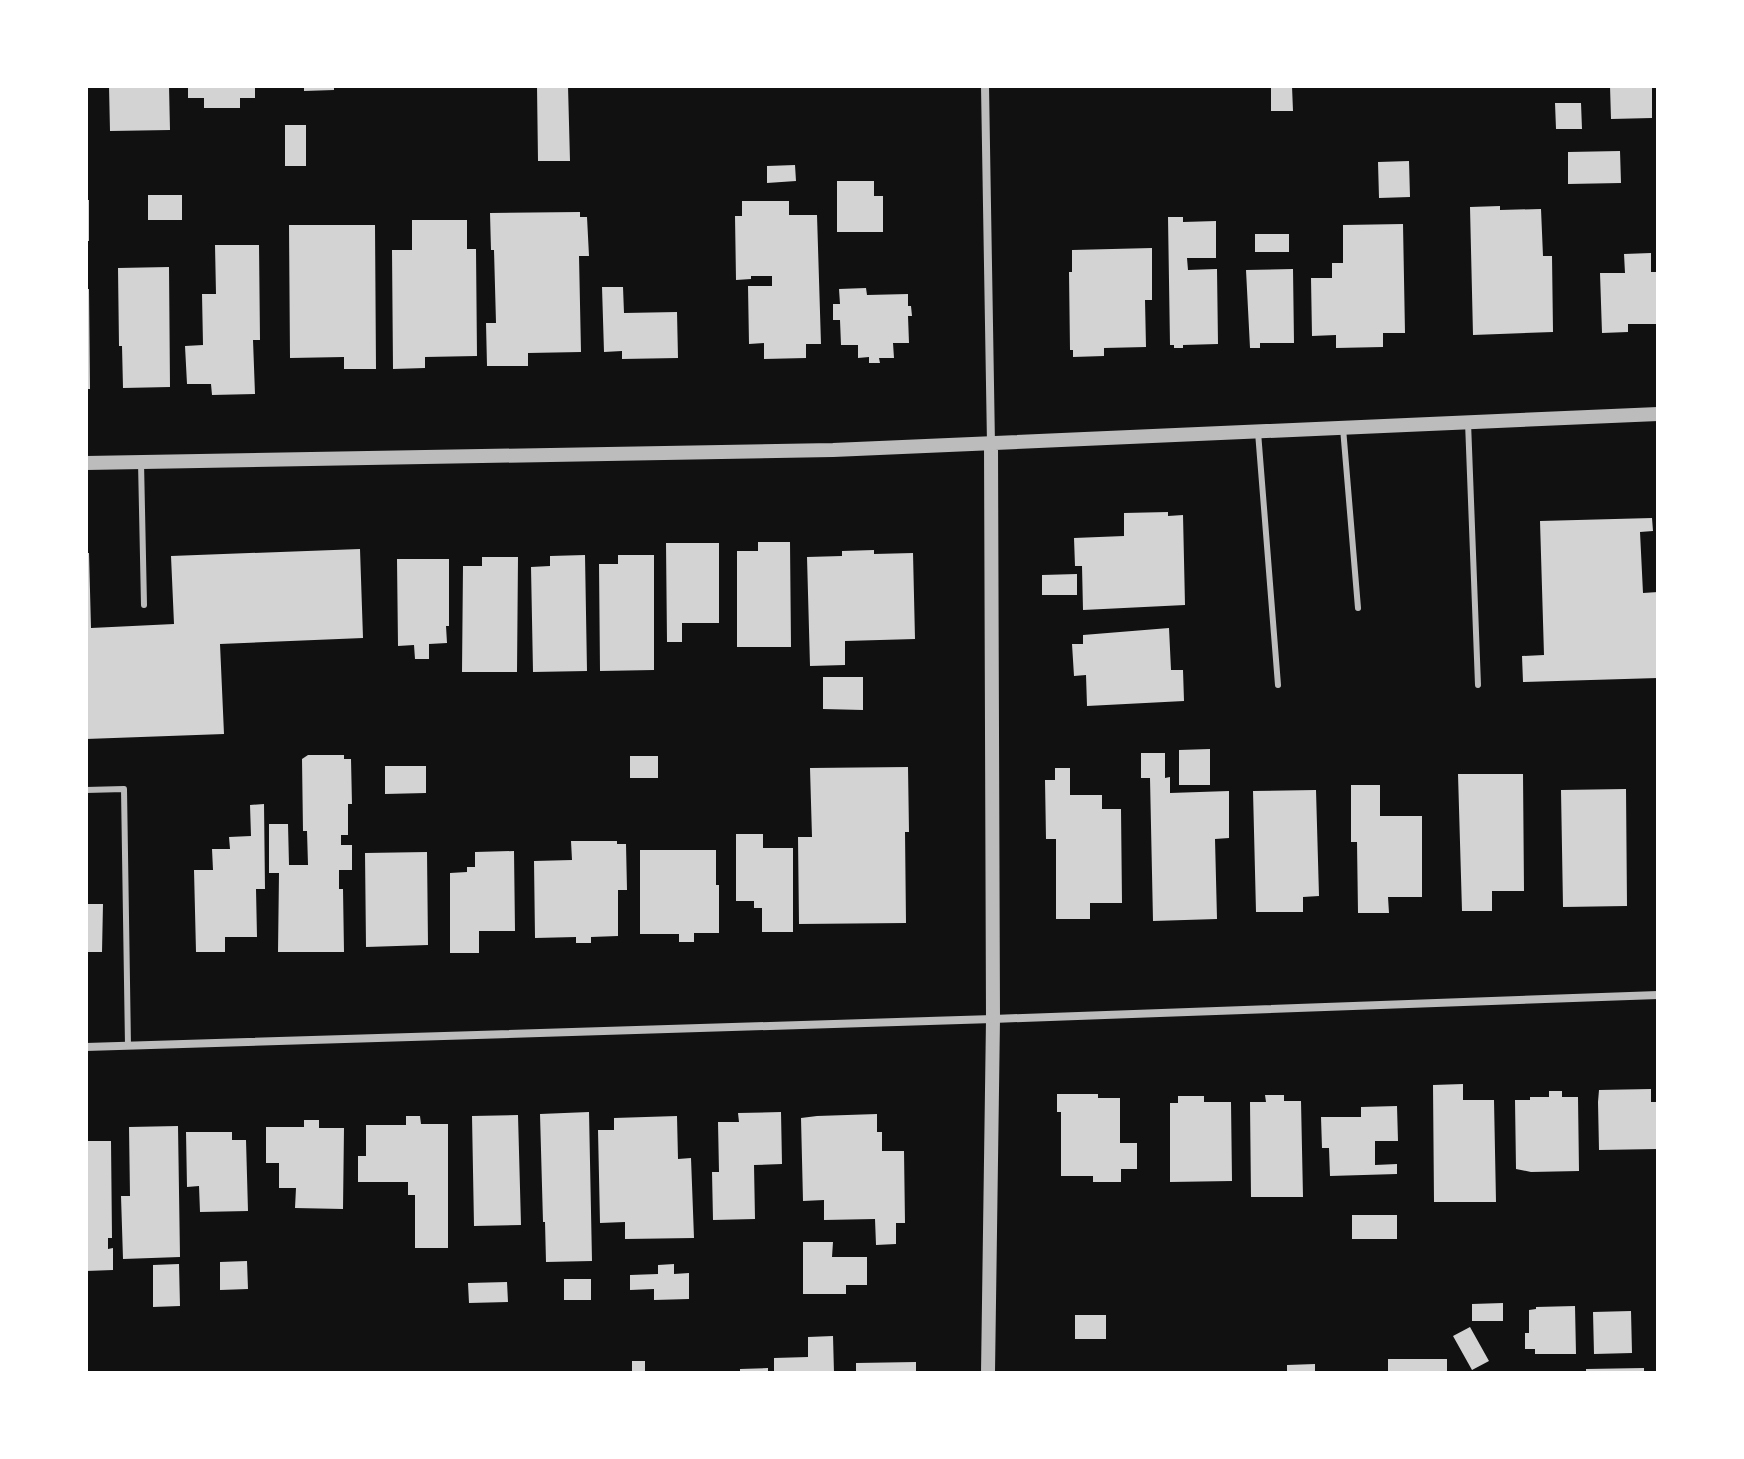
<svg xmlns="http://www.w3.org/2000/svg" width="1744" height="1459" viewBox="0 0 1744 1459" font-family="Arial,sans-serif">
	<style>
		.building { fill: #d3d3d3 }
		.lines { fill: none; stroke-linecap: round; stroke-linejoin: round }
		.service { stroke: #bcbcbc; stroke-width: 6 }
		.minor { stroke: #bcbcbc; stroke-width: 8 }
		.tertiary { stroke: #bcbcbc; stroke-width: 14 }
	</style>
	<rect width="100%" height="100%" fill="#111"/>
	<path class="building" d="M 109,86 L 169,86 L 170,130 L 110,131 Z
		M 188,86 L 255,86 L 255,98 L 240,98 L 240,108 L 204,108 L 204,98 L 188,98 Z
		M 304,86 L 334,86 L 334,90 L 304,91 Z
		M 537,86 L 568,86 L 570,161 L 538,161 Z
		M 1271,86 L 1292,86 L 1293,111 L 1271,111 Z
		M 1610,86 L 1652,86 L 1652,118 L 1611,119 Z
		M 1555,103 L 1581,103 L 1582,129 L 1556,129 Z
		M 285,125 L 306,125 L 306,166 L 285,166 Z
		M 1620,151 L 1621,183 L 1568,184 L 1568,152 Z
		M 1409,161 L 1410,197 L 1379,198 L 1378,162 Z
		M 795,165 L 796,181 L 767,183 L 767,166 Z
		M 837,181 L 874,181 L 874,196 L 883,196 L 883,232 L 837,232 Z
		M 148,195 L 182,195 L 182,220 L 148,220 Z
		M 86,200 L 89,200 L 89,241 L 86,241 Z
		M 742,201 L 789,201 L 789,215 L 817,215 L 821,344 L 806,344 L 806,358 L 764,359 L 764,343 L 749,344 L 748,286 L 772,286 L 772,276 L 751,276 L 751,279 L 736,280 L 735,216 L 742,216 Z
		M 1500,206 L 1500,210 L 1541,209 L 1543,256 L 1552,256 L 1553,332 L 1473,335 L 1470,207 Z
		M 580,212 L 580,217 L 587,217 L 589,256 L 579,256 L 581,352 L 528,353 L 528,366 L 487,366 L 486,323 L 496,323 L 494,250 L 491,250 L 490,213 Z
		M 1168,217 L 1183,217 L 1183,222 L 1216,221 L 1216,258 L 1187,258 L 1188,270 L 1217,269 L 1218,344 L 1183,345 L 1183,348 L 1174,348 L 1174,345 L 1170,345 Z
		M 412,220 L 467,220 L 467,249 L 476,249 L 477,356 L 425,357 L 425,368 L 393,369 L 392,250 L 412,250 Z
		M 1403,224 L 1405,333 L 1383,333 L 1383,347 L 1336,348 L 1336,335 L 1312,336 L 1311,278 L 1332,278 L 1332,263 L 1343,263 L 1343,225 Z
		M 289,225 L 375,225 L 376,369 L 344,369 L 344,357 L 290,358 Z
		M 1255,234 L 1289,234 L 1289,252 L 1255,252 Z
		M 215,245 L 259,245 L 260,340 L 253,340 L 255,394 L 212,395 L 211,384 L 187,384 L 185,346 L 203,345 L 202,294 L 216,294 Z
		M 1152,248 L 1152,300 L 1145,300 L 1146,347 L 1104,348 L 1104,356 L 1073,357 L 1073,350 L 1070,350 L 1069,272 L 1072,272 L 1072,250 Z
		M 1651,253 L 1651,272 L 1658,272 L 1658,324 L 1628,324 L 1628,332 L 1602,333 L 1600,273 L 1625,273 L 1624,254 Z
		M 169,267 L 170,387 L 123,388 L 122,346 L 119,346 L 118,268 Z
		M 1293,269 L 1294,343 L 1260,343 L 1260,348 L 1250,348 L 1246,270 Z
		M 602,287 L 623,287 L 624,313 L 677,312 L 678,358 L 622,359 L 622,351 L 604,352 Z
		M 866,288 L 867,295 L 908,294 L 908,306 L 911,306 L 912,316 L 908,316 L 909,343 L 893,343 L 894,358 L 879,358 L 880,363 L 869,363 L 869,357 L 858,358 L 858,345 L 841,345 L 840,320 L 833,320 L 833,304 L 840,304 L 839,289 Z
		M 86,289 L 89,289 L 90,389 L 86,389 Z
		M 1168,512 L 1168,516 L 1183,515 L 1185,605 L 1083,610 L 1082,566 L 1075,566 L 1074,538 L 1124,536 L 1124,513 Z
		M 1652,518 L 1653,531 L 1640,532 L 1643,593 L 1658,592 L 1658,678 L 1523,682 L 1522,656 L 1544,655 L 1540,521 Z
		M 758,542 L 790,542 L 791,647 L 737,647 L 737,551 L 758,551 Z
		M 666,543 L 719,543 L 719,623 L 682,623 L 682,642 L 667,642 Z
		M 360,549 L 363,638 L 220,644 L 224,734 L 86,739 L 86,553 L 89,553 L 91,628 L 174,624 L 171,556 Z
		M 874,550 L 874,554 L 913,553 L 915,639 L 845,641 L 845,665 L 810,666 L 807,557 L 842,556 L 842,551 Z
		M 585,555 L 587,671 L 533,672 L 531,567 L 550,566 L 550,556 Z
		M 618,555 L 654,555 L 654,670 L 600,671 L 599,564 L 618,564 Z
		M 482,557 L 518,557 L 517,672 L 462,672 L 463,566 L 482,566 Z
		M 397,559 L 449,559 L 449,626 L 446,626 L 447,643 L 429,644 L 429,659 L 415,659 L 414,645 L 398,646 Z
		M 1077,574 L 1077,595 L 1042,595 L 1042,575 Z
		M 1169,628 L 1171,670 L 1183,670 L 1184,701 L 1087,706 L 1086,675 L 1074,676 L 1072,644 L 1083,644 L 1083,635 Z
		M 823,677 L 863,677 L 863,710 L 823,709 Z
		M 1210,749 L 1210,785 L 1179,785 L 1179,750 Z
		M 1141,753 L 1165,753 L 1165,778 L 1170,777 L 1170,793 L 1229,791 L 1229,838 L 1215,839 L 1217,919 L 1153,921 L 1150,778 L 1141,778 Z
		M 308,755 L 344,755 L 344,759 L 351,759 L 352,804 L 348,804 L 348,835 L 341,835 L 341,845 L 352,845 L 352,870 L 339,870 L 339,889 L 343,889 L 344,952 L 278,952 L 279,873 L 269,873 L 269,824 L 288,824 L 289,865 L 308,865 L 307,831 L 303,831 L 302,759 Z
		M 630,756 L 658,756 L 658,778 L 630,778 Z
		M 385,766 L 426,766 L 426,793 L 385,794 Z
		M 908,767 L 909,832 L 905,832 L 906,923 L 799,924 L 798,837 L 812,837 L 810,768 Z
		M 1055,768 L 1070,768 L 1070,795 L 1102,795 L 1102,809 L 1121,809 L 1122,903 L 1090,903 L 1090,919 L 1056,919 L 1056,839 L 1046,839 L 1045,780 L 1055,780 Z
		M 1458,774 L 1523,774 L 1524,891 L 1492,891 L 1492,911 L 1462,911 Z
		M 1351,785 L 1380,785 L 1380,816 L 1422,816 L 1422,897 L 1388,897 L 1389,913 L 1358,913 L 1357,842 L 1351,842 Z
		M 1626,789 L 1627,906 L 1563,907 L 1561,790 Z
		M 1316,790 L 1319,896 L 1303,897 L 1303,912 L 1256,912 L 1253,791 Z
		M 264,804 L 265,889 L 256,889 L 257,937 L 225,937 L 225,952 L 196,952 L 194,870 L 213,870 L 212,849 L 230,849 L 229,837 L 251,836 L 250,805 Z
		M 736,834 L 763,834 L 763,848 L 793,848 L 793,932 L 762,932 L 762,908 L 754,908 L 754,901 L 736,901 Z
		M 571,841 L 617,841 L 617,844 L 626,844 L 627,890 L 618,890 L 618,936 L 591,937 L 591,943 L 576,943 L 576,937 L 535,938 L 534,861 L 572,860 Z
		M 640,850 L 716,850 L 716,885 L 719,885 L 719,933 L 694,933 L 694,942 L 679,942 L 679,934 L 640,934 Z
		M 514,851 L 515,931 L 479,931 L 479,953 L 450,953 L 450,873 L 467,872 L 467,867 L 475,867 L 475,852 Z
		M 427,852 L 428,945 L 366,947 L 365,853 Z
		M 86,904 L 103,904 L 102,952 L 86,952 Z
		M 1463,1084 L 1463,1100 L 1494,1100 L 1496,1202 L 1434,1202 L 1433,1085 Z
		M 1651,1089 L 1651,1102 L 1658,1102 L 1658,1149 L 1599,1150 L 1598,1102 L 1599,1090 Z
		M 1549,1091 L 1562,1091 L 1562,1097 L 1578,1097 L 1579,1171 L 1531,1172 L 1516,1169 L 1515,1100 L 1530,1100 L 1530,1097 L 1549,1097 Z
		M 1057,1094 L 1098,1094 L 1098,1098 L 1120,1098 L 1120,1143 L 1137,1143 L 1137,1169 L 1121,1169 L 1121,1182 L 1093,1182 L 1093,1176 L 1061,1176 L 1061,1112 L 1057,1112 Z
		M 1265,1095 L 1284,1095 L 1284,1101 L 1301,1101 L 1303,1197 L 1251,1197 L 1250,1102 L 1266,1102 Z
		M 1178,1096 L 1204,1096 L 1204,1102 L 1231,1102 L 1232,1181 L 1170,1182 L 1170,1103 L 1178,1103 Z
		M 1397,1106 L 1398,1141 L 1375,1141 L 1375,1165 L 1397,1164 L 1397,1174 L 1330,1176 L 1329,1148 L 1322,1148 L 1321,1117 L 1361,1117 L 1361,1107 Z
		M 589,1112 L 592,1261 L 546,1262 L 545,1222 L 543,1222 L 540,1114 Z
		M 781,1112 L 782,1164 L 754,1165 L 755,1219 L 713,1220 L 712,1172 L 719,1172 L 718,1122 L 739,1122 L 738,1113 Z
		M 877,1114 L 877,1132 L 882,1132 L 882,1151 L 904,1151 L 905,1223 L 896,1223 L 896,1244 L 876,1245 L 875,1219 L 824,1220 L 824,1200 L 803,1201 L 801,1118 L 817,1116 Z
		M 518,1115 L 521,1225 L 474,1226 L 472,1116 Z
		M 406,1116 L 420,1116 L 421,1124 L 448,1124 L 448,1248 L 415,1248 L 415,1195 L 408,1195 L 408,1182 L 358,1182 L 358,1156 L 366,1156 L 366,1125 L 406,1125 Z
		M 677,1116 L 678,1159 L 691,1158 L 694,1238 L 625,1239 L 625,1222 L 600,1223 L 598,1130 L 614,1130 L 614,1118 Z
		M 304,1120 L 319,1120 L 319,1128 L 344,1128 L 343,1209 L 295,1208 L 296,1188 L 279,1188 L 279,1163 L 266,1163 L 266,1127 L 304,1127 Z
		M 178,1126 L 180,1257 L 123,1259 L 121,1196 L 130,1196 L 129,1127 Z
		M 186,1132 L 232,1132 L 232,1140 L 246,1140 L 248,1211 L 200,1212 L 199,1186 L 187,1187 Z
		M 86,1141 L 111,1141 L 112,1238 L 108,1238 L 108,1249 L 113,1248 L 113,1270 L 86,1271 Z
		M 1352,1215 L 1397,1215 L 1397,1239 L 1352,1239 Z
		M 803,1242 L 833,1242 L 832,1257 L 867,1257 L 867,1285 L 846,1285 L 846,1294 L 803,1294 Z
		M 247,1261 L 248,1289 L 220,1290 L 220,1262 Z
		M 179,1264 L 180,1306 L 153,1307 L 153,1265 Z
		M 674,1264 L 674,1274 L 689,1273 L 689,1299 L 654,1300 L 654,1289 L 630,1290 L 630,1275 L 658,1274 L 658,1265 Z
		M 564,1279 L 591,1279 L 591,1300 L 564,1300 Z
		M 507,1282 L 508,1302 L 469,1303 L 468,1283 Z
		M 1503,1303 L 1503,1321 L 1472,1321 L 1472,1304 Z
		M 1575,1306 L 1576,1354 L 1535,1354 L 1535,1349 L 1525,1349 L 1525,1333 L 1529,1333 L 1529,1310 L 1536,1309 L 1536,1307 Z
		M 1631,1311 L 1632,1353 L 1594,1354 L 1593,1312 Z
		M 1075,1315 L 1106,1315 L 1106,1339 L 1075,1339 Z
		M 1470,1327 L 1489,1361 L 1472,1370 L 1453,1336 Z
		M 833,1336 L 834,1373 L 774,1373 L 774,1358 L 808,1357 L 808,1337 Z
		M 1388,1359 L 1447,1359 L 1447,1373 L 1388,1373 Z
		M 632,1361 L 645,1361 L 645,1373 L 632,1373 Z
		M 916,1362 L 916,1373 L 856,1373 L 856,1363 Z
		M 1315,1364 L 1315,1373 L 1287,1373 L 1287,1365 Z
		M 768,1368 L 768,1373 L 740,1373 L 740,1369 Z
		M 1644,1368 L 1644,1373 L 1586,1373 L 1586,1369 Z"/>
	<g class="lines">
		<path class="service" d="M 1468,422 L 1478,685
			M 1343,428 L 1358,608
			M 1258,432 L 1278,685
			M 141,462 L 144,605
			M 86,790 L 124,789 L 128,1046"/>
		<path class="minor" d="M 985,86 L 991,444
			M 86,1047 L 993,1019 L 1658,995"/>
		<path class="tertiary" d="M 86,463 L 833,450 L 1658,414
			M 988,1373 L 993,1019 L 991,445"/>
	</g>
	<rect width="1744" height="1459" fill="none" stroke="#ffffff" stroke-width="176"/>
</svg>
